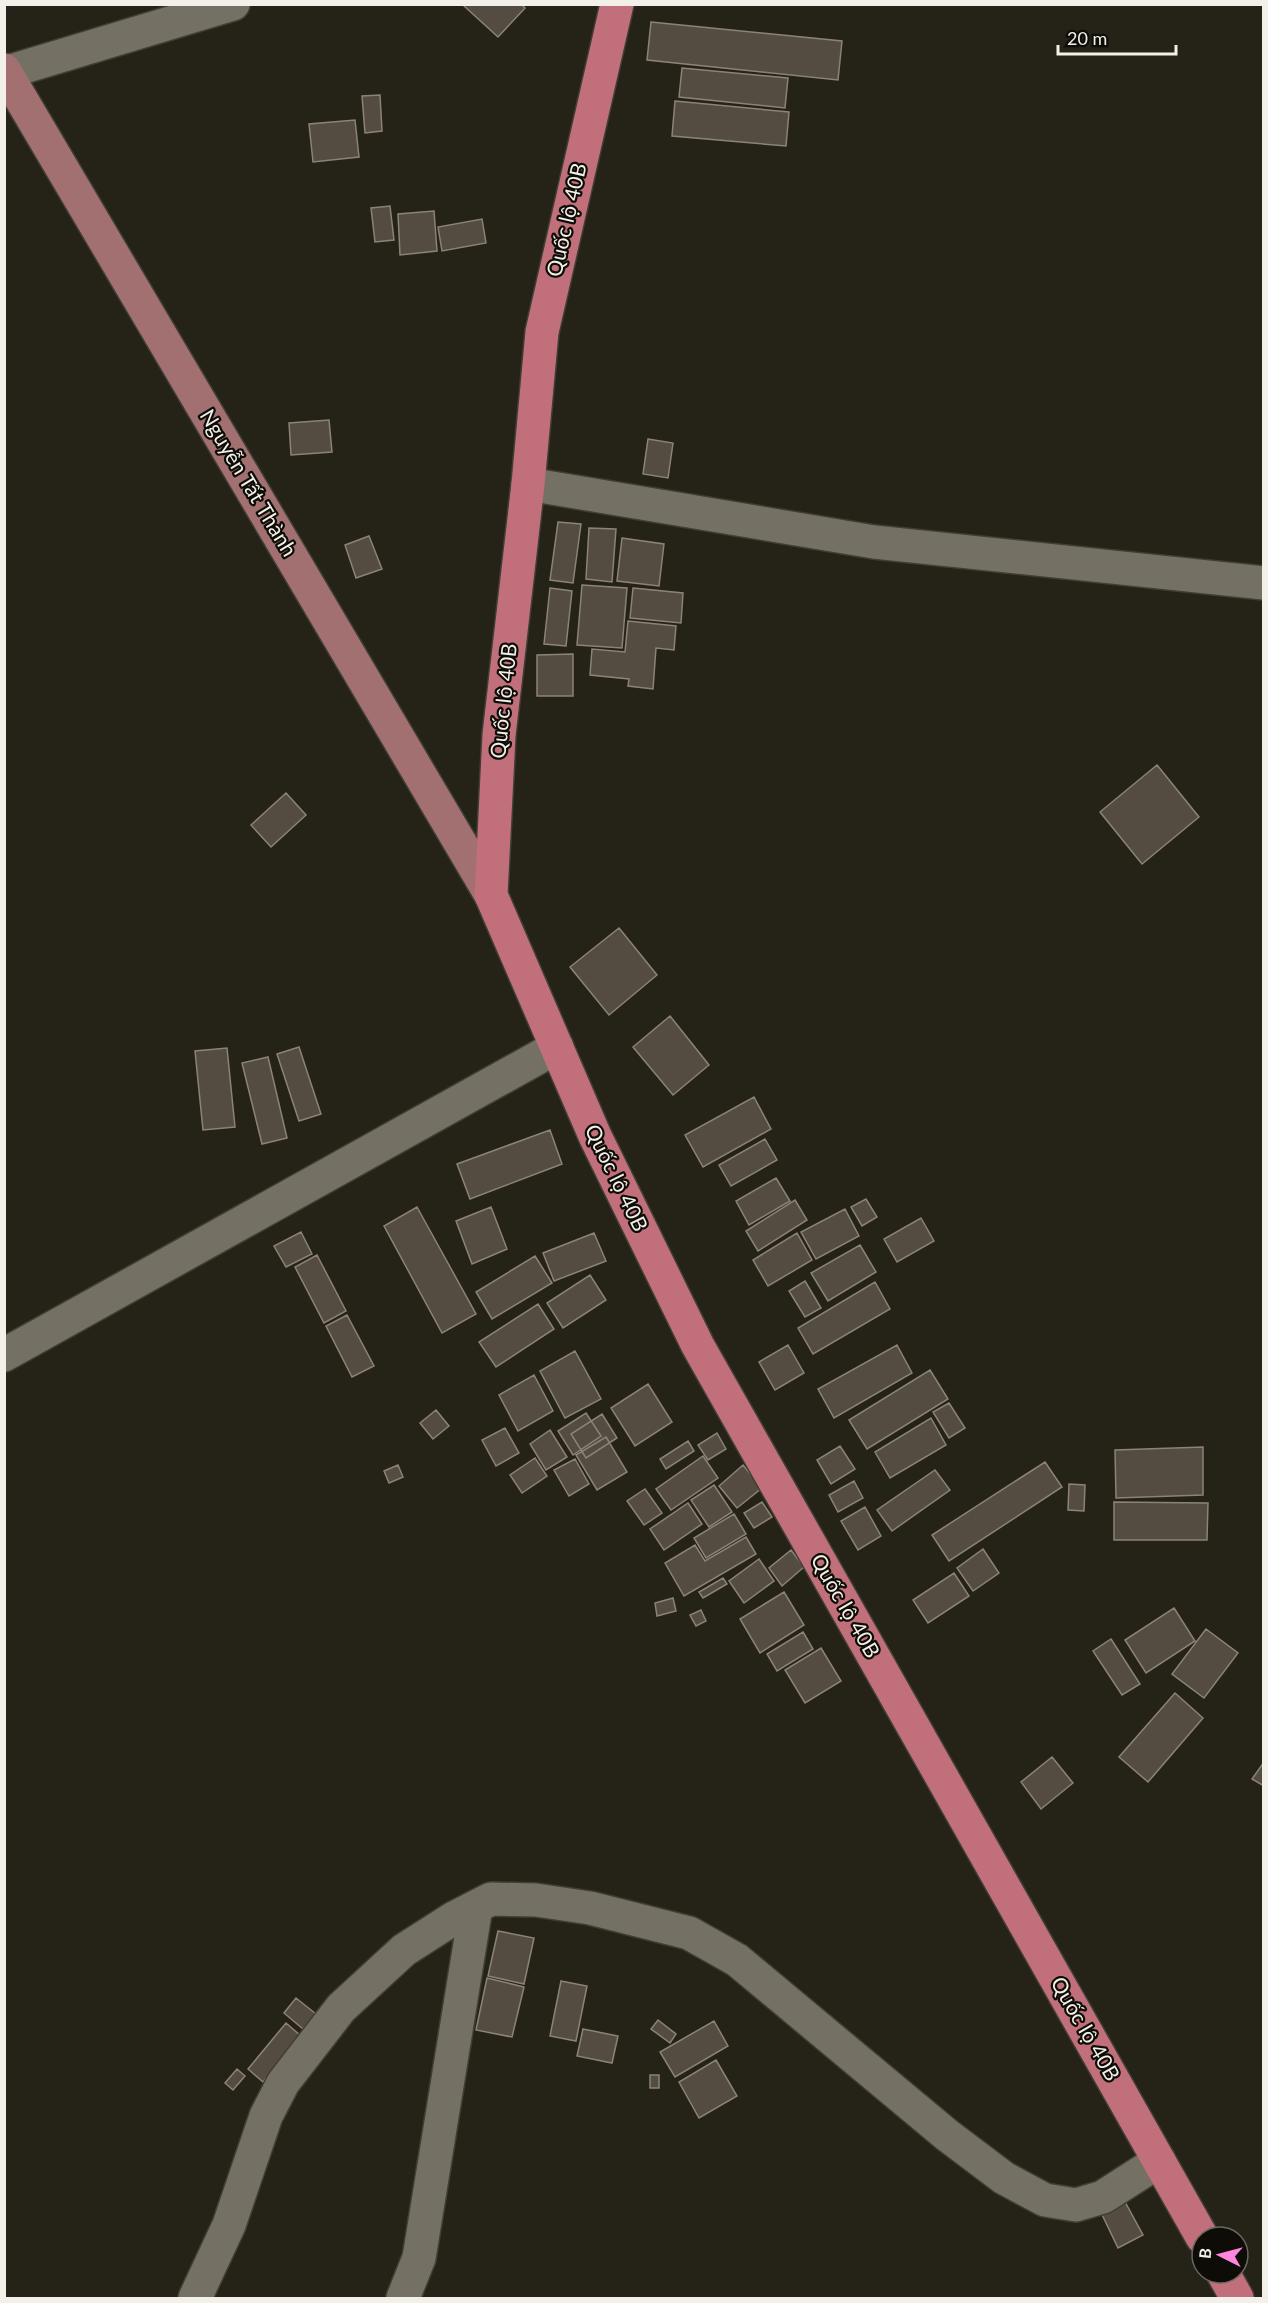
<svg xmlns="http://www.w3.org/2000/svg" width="1268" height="2303" viewBox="0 0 1268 2303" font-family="Lato,sans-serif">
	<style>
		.building { fill: #544c41; stroke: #8c8377; stroke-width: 1.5 }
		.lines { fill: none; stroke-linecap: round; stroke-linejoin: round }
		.minor-casing { stroke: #403e35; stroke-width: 36 }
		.major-casing { stroke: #403e35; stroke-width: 36 }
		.highway-casing { stroke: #403e35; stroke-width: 36 }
		.minor { stroke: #747164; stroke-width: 33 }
		.major { stroke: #a27071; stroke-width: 33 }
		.highway { stroke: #c16f7a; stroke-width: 33 }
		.labels { text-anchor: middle; stroke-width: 4.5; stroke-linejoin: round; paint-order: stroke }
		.street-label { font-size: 21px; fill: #f2f0e8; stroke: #0d0c07 }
	</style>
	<rect width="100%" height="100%" fill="#252217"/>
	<path class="building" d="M 521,4 L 525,8 L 498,37 L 463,5 Z
		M 651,22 L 842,41 L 838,80 L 647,60 Z
		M 682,68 L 788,78 L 785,108 L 679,97 Z
		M 380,95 L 382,131 L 365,133 L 362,96 Z
		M 675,101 L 789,112 L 786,146 L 672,136 Z
		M 355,120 L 359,157 L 313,162 L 309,124 Z
		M 390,206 L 394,240 L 375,242 L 371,208 Z
		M 434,211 L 437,251 L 400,255 L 398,214 Z
		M 482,219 L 486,243 L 442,251 L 438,227 Z
		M 329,420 L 332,452 L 291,455 L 289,423 Z
		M 648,439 L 673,443 L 668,478 L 643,474 Z
		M 558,522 L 581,524 L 573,583 L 550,580 Z
		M 589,528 L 616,529 L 612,582 L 586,579 Z
		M 369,536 L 382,569 L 356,578 L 345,545 Z
		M 622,538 L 664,544 L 659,586 L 617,581 Z
		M 582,585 L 627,588 L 622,648 L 577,645 Z
		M 550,588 L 572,591 L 566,646 L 544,644 Z
		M 633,588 L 683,593 L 681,623 L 630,618 Z
		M 628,621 L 676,626 L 674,650 L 656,648 L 653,689 L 628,686 L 629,679 L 590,675 L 592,649 L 625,652 Z
		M 573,654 L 573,696 L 537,696 L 537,655 Z
		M 1157,765 L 1199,817 L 1142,864 L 1100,812 Z
		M 286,793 L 306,815 L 271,847 L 251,825 Z
		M 619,928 L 657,975 L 609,1015 L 570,967 Z
		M 670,1016 L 709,1065 L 673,1095 L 633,1047 Z
		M 299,1047 L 321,1114 L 299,1121 L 277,1054 Z
		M 227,1048 L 235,1127 L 203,1130 L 195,1051 Z
		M 268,1057 L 287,1138 L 262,1144 L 242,1063 Z
		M 754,1097 L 771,1129 L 703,1167 L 685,1135 Z
		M 550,1130 L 562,1164 L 470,1199 L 457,1164 Z
		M 765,1139 L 777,1160 L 731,1186 L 719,1165 Z
		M 776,1178 L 790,1201 L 749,1225 L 736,1201 Z
		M 866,1199 L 877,1217 L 862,1226 L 851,1207 Z
		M 795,1200 L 807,1220 L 758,1251 L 746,1231 Z
		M 417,1207 L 476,1314 L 442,1333 L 384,1226 Z
		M 491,1207 L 507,1249 L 472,1264 L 456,1221 Z
		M 845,1209 L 859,1236 L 816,1259 L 801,1232 Z
		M 921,1218 L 934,1241 L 897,1262 L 884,1239 Z
		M 301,1232 L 312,1254 L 286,1267 L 274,1246 Z
		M 594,1233 L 606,1261 L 554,1281 L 543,1253 Z
		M 797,1233 L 812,1260 L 768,1286 L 753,1260 Z
		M 860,1245 L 876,1272 L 828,1301 L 811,1273 Z
		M 317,1255 L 346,1311 L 324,1323 L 295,1267 Z
		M 535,1256 L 552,1283 L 492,1319 L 476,1292 Z
		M 590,1275 L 606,1300 L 563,1328 L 547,1303 Z
		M 805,1281 L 821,1308 L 805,1317 L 789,1291 Z
		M 875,1282 L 890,1309 L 813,1354 L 798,1328 Z
		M 538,1304 L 554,1329 L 496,1367 L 479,1342 Z
		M 347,1315 L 374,1366 L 352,1377 L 326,1326 Z
		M 788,1345 L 804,1373 L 775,1390 L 759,1362 Z
		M 897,1345 L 912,1373 L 834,1418 L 818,1389 Z
		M 575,1351 L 601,1399 L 565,1418 L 540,1371 Z
		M 930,1370 L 948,1399 L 867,1449 L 849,1420 Z
		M 534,1375 L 553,1411 L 518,1431 L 499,1395 Z
		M 648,1384 L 672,1422 L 635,1446 L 611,1408 Z
		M 949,1403 L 965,1428 L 949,1438 L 933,1412 Z
		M 436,1410 L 449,1426 L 433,1439 L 420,1423 Z
		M 586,1413 L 601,1436 L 573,1455 L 558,1431 Z
		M 602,1414 L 617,1438 L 586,1458 L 571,1434 Z
		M 931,1418 L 946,1445 L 890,1478 L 875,1452 Z
		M 505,1428 L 519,1453 L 496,1466 L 482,1440 Z
		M 550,1430 L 567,1457 L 546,1470 L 530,1444 Z
		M 717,1433 L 726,1449 L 708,1460 L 698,1445 Z
		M 606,1437 L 627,1472 L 597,1490 L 576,1455 Z
		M 688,1441 L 694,1451 L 666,1469 L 660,1459 Z
		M 840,1446 L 855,1469 L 831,1484 L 817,1460 Z
		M 1203,1447 L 1203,1495 L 1116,1498 L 1115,1450 Z
		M 703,1456 L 718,1478 L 671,1510 L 656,1489 Z
		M 535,1458 L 547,1476 L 522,1493 L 510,1475 Z
		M 575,1459 L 589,1484 L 569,1496 L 554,1470 Z
		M 1045,1462 L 1062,1487 L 949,1561 L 932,1535 Z
		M 398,1465 L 403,1477 L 389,1483 L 384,1471 Z
		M 743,1465 L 762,1488 L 737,1508 L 719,1486 Z
		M 935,1470 L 950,1490 L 892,1531 L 877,1510 Z
		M 854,1481 L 863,1498 L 838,1512 L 829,1495 Z
		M 1069,1484 L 1085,1485 L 1084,1511 L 1068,1510 Z
		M 714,1485 L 732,1512 L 709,1527 L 691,1500 Z
		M 645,1489 L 662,1513 L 644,1525 L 627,1501 Z
		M 762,1502 L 772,1517 L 754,1528 L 744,1513 Z
		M 1114,1502 L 1208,1503 L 1207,1540 L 1114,1540 Z
		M 688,1503 L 702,1524 L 664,1550 L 650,1529 Z
		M 865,1507 L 881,1536 L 858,1550 L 841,1521 Z
		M 734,1514 L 746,1534 L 706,1558 L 694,1538 Z
		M 746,1537 L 756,1554 L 684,1596 L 665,1563 L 695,1545 L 705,1561 Z
		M 983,1549 L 999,1573 L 973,1591 L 957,1568 Z
		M 791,1550 L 804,1567 L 782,1586 L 769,1568 Z
		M 759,1559 L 774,1581 L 744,1603 L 729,1581 Z
		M 954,1573 L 969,1596 L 928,1623 L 913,1600 Z
		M 723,1578 L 727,1584 L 703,1598 L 699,1592 Z
		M 784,1592 L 804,1625 L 760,1653 L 740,1619 Z
		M 673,1598 L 676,1611 L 657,1616 L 655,1603 Z
		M 1174,1608 L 1195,1641 L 1146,1673 L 1125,1640 Z
		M 701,1610 L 706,1621 L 696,1626 L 690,1615 Z
		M 1206,1629 L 1238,1653 L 1204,1698 L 1172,1674 Z
		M 803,1632 L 813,1649 L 777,1671 L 767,1654 Z
		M 1111,1639 L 1140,1684 L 1122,1695 L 1093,1651 Z
		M 821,1648 L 841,1681 L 805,1703 L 785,1670 Z
		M 1175,1693 L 1203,1718 L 1148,1782 L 1119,1757 Z
		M 1052,1757 L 1073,1783 L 1041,1809 L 1021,1782 Z
		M 1264,1762 L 1264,1786 L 1252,1779 Z
		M 498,1931 L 534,1938 L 524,1984 L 488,1976 Z
		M 487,1978 L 524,1987 L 512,2037 L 476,2030 Z
		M 561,1981 L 587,1986 L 576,2041 L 550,2036 Z
		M 296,1998 L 316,2014 L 303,2029 L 284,2013 Z
		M 658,2020 L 676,2034 L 670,2043 L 651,2029 Z
		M 714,2021 L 728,2046 L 675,2077 L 660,2052 Z
		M 286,2023 L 301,2036 L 263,2082 L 248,2069 Z
		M 583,2029 L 618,2036 L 612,2063 L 577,2056 Z
		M 716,2060 L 737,2096 L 699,2118 L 679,2082 Z
		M 237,2069 L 245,2076 L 233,2090 L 225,2083 Z
		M 650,2075 L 659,2075 L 659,2088 L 650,2088 Z
		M 1117,2187 L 1143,2235 L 1118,2248 L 1096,2202 Z"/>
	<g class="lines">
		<g class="minor-casing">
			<path id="minor" d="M 4,73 L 233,4
				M 528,484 L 874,542 L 1264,583
				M 4,1355 L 557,1047
				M 195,2298 L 229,2225 L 266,2116 L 283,2083 L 341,2008 L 404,1950 L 454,1918 L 491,1899 L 536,1900 L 590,1908 L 689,1933 L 737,1960 L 947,2135 L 1004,2178 L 1045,2200 L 1076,2205 L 1103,2197 L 1159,2161
				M 403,2298 L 419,2258 L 476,1907"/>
		</g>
		<g class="major-casing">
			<path id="major" d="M 4,70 L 491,895"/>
		</g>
		<g class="highway-casing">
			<path id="highway" d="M 617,4 L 542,332 L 528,484 L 499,735 L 491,895 L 595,1136 L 698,1346 L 1202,2237
				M 1223,2273 L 1237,2298"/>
		</g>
		<use href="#minor" class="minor"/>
		<use href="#major" class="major"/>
		<use href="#highway" class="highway"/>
	</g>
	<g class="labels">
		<g class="street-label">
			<text transform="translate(567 220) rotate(-77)" y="7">Quốc lộ 40B</text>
			<text transform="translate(248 483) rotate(59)" y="7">Nguyễn Tất Thành</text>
			<text transform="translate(504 701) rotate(-84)" y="7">Quốc lộ 40B</text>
			<text transform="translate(616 1178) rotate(64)" y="7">Quốc lộ 40B</text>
			<text transform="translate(845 1606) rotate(60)" y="7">Quốc lộ 40B</text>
			<text transform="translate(1085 2029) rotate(60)" y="7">Quốc lộ 40B</text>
		</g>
	</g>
	<rect width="1268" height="2303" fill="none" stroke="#f2f0e8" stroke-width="12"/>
	<g transform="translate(1220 2255) rotate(276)"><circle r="28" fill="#0d0c07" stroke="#696761" stroke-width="1.5"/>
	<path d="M0-4.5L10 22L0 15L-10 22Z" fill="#ff85df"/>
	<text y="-9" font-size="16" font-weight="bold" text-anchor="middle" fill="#f2f0e8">B</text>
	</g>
	<path d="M1058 45v9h118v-9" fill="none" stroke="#f2f0e8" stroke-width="3"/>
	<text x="1067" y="45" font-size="18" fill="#f2f0e8" stroke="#0d0c07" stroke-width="4.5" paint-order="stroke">20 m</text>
</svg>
